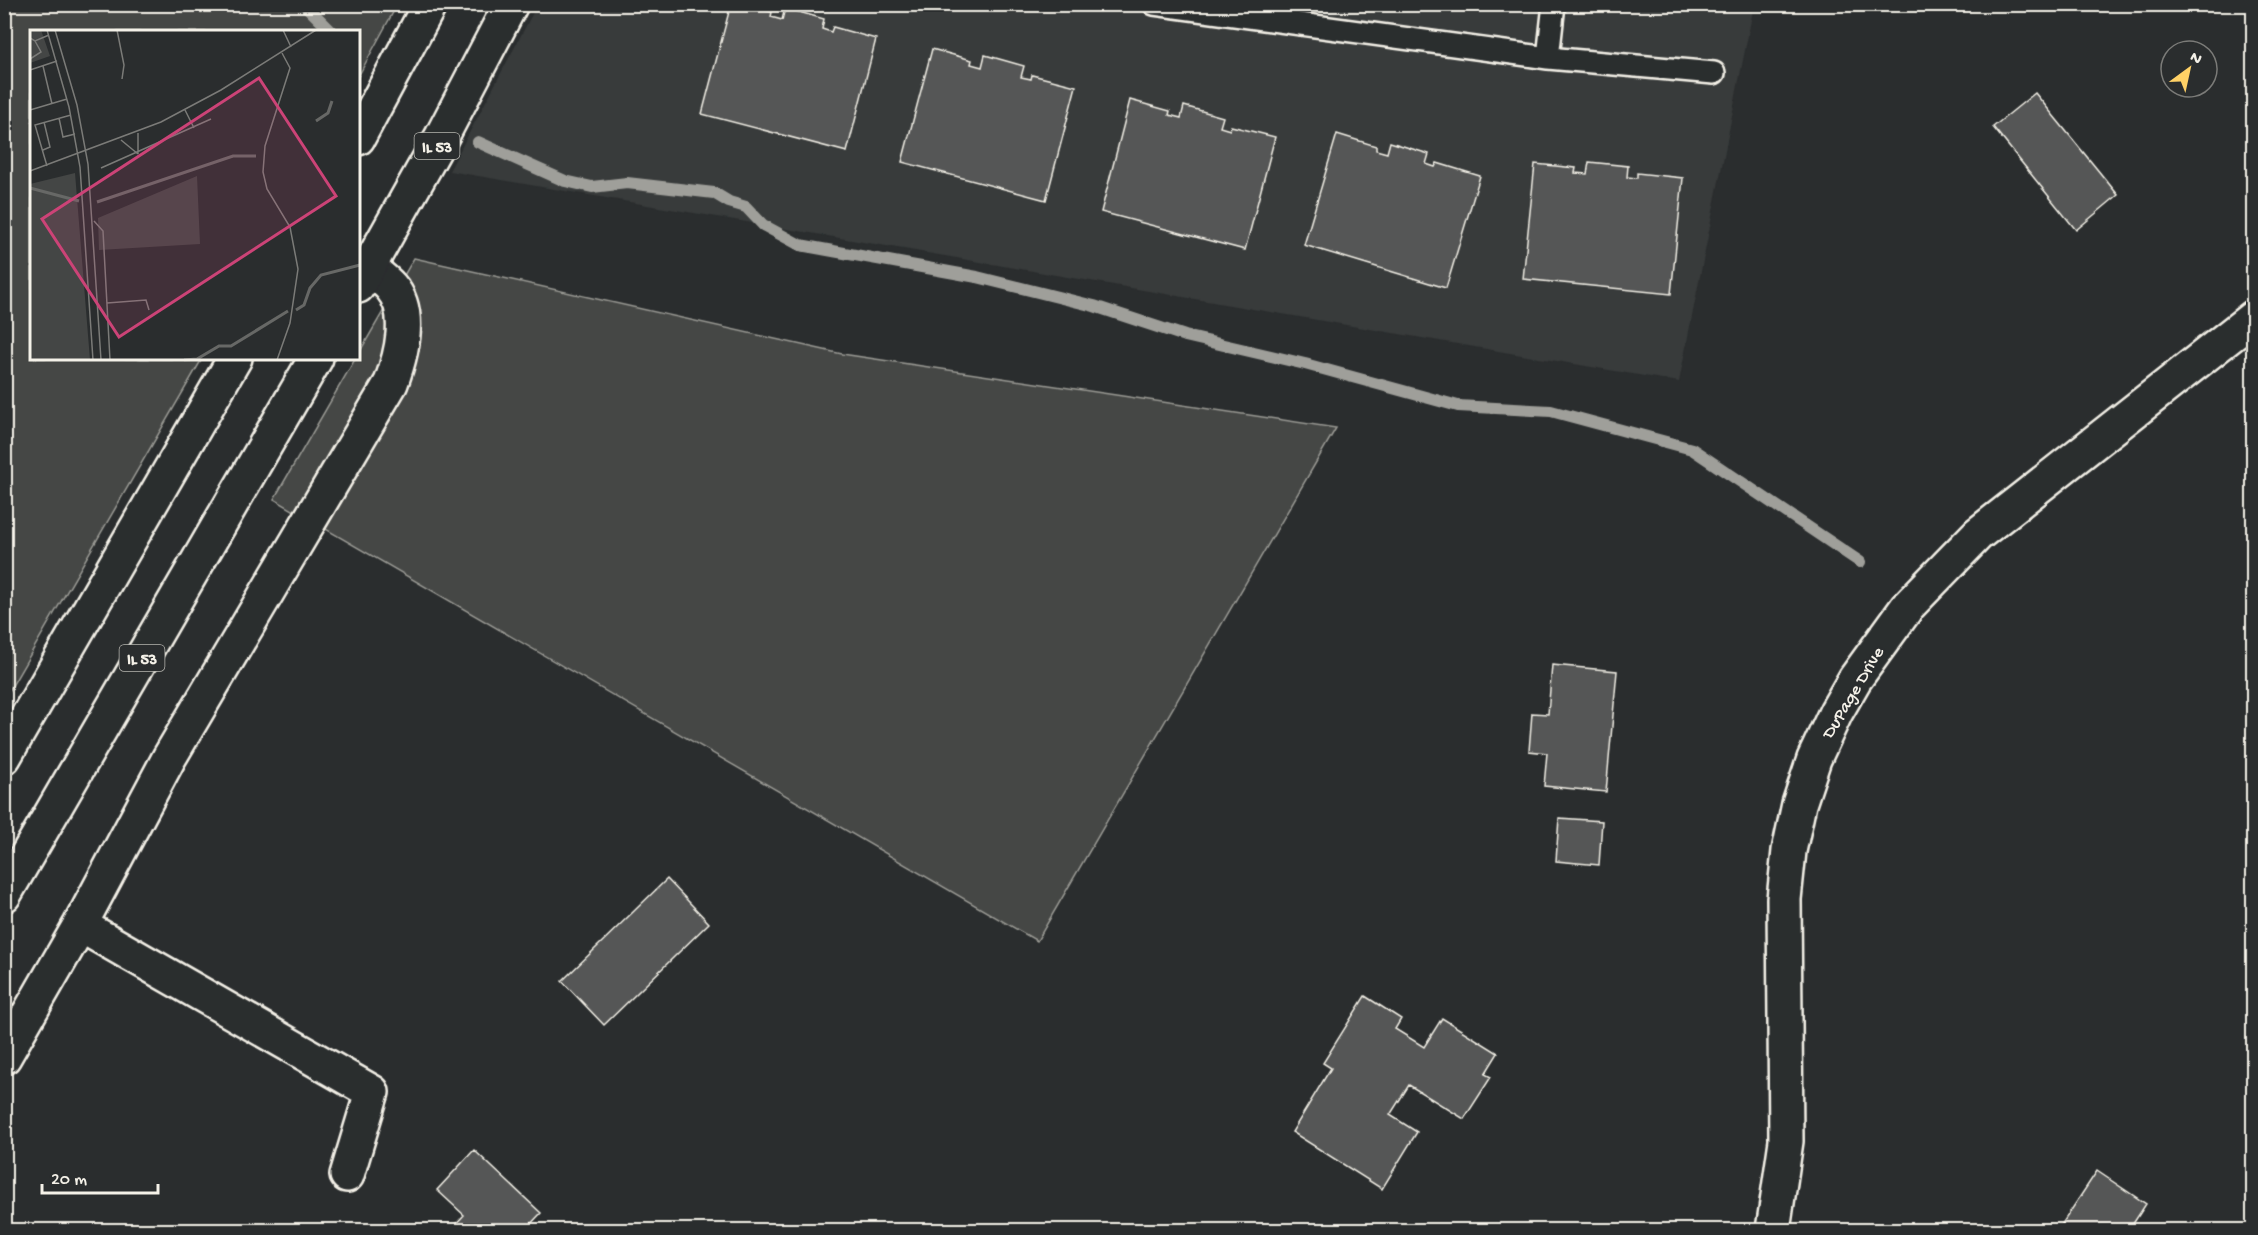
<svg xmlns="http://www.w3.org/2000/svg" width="2258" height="1235" viewBox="0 0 2258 1235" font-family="'Gochi Hand',sans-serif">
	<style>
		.built { fill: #373a3a }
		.green { fill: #444645; stroke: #9c9c96; stroke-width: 1.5 }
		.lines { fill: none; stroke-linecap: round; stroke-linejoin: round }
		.stream { stroke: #9f9f9a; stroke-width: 12 }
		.building { fill: #555756; stroke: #f4f1e8; stroke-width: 1.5 }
		.service-casing { stroke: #f4f1e8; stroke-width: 26 }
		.minor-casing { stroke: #f4f1e8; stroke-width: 38 }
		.primary-casing { stroke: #f4f1e8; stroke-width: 38 }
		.service { stroke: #2a2d2e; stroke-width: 21 }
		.minor { stroke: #2a2d2e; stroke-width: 33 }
		.primary { stroke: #2a2d2e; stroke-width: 33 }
		.labels { text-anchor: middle; stroke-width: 4.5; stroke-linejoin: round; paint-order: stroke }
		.shield { fill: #2a2d2e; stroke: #b7b6b0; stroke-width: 1.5 }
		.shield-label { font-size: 16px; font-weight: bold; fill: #f4f1e8 }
		.street-label { font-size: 18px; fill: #f4f1e8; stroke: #2a2d2e }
		.inset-river { fill: none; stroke: #676866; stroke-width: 3 }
		.inset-road { fill: none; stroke: #7b7b78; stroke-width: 1.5 }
		.view { fill: #cc4377; fill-opacity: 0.15; stroke: #cc4377; stroke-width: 3 }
		.inset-edge { fill: none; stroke: #f4f1e8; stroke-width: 3 }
	</style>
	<rect width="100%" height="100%" fill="#2a2d2e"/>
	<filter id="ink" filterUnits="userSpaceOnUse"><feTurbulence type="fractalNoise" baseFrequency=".0167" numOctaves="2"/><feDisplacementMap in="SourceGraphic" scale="12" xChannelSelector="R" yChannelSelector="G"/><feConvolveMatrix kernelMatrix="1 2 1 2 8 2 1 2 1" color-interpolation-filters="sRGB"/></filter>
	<g filter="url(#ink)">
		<path class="built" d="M 537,5 L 1754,5 L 1679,382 L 449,171 Z"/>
		<path class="green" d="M 5,4 L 397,5 L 359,75 L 358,32 L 32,32 L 32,358 L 202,359 L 5,698 Z
			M 414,258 L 842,354 L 1336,428 L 1037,941 L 274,499 L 355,359 L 358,358 L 359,353 Z"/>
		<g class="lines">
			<path class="stream" d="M 304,4 L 332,32
				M 478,142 L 565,181 L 592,187 L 627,183 L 714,193 L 729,202 L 746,207 L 763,225 L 800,245 L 977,277 L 1094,306 L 1185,336 L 1305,364 L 1458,406 L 1551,411 L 1692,449 L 1860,562"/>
		</g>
		<path class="building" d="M 731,4 L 741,4 L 772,12 L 771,17 L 782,20 L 785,8 L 824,19 L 822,29 L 831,32 L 833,27 L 876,39 L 847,152 L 702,114 Z
			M 932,49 L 972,60 L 971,64 L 982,67 L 985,55 L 1024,66 L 1021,77 L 1031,79 L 1032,75 L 1076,86 L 1046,200 L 902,162 Z
			M 2035,93 L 2118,195 L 2076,230 L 1993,127 Z
			M 1130,100 L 1170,111 L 1169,115 L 1181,118 L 1184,106 L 1223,117 L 1220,127 L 1230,130 L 1231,126 L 1275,137 L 1245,250 L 1101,212 Z
			M 1337,134 L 1376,146 L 1376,150 L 1387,153 L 1390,142 L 1429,154 L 1426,164 L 1435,167 L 1437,163 L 1480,176 L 1446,288 L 1304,245 Z
			M 1589,162 L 1628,166 L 1627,177 L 1637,178 L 1637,173 L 1683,178 L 1671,294 L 1523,279 L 1535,164 L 1576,168 L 1575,173 L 1587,174 Z
			M 1552,665 L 1617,671 L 1606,792 L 1544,786 L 1547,753 L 1529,751 L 1532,713 L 1548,714 Z
			M 1559,818 L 1602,821 L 1599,865 L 1556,861 Z
			M 667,879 L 709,923 L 604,1025 L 562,981 Z
			M 1365,996 L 1401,1019 L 1395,1029 L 1424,1047 L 1442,1018 L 1498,1053 L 1485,1074 L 1491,1077 L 1464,1119 L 1409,1085 L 1390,1115 L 1417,1132 L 1382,1189 L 1292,1132 L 1331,1068 L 1323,1063 Z
			M 474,1150 L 541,1213 L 525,1230 L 421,1230 L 421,1228 L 453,1227 L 464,1215 L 437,1190 Z
			M 2097,1171 L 2146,1204 L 2129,1230 L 2058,1230 Z
			M 298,1224 L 299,1230 L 246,1230 L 246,1226 Z"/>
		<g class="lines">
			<g class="service-casing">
				<path id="service" d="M 1154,4 L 1548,58 L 1714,73
					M 1548,58 L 1554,4"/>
			</g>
			<g class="minor-casing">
				<path id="minor" d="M 80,925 L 372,1092 L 347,1175
					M 4,1057 L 80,925 L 169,758 L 391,383 C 401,356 413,312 391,287 C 385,280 376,274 369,268
					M 1773,1230 L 1786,1141 L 1784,899 L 1789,851 L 1799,804 L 1814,759 L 1836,712 L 1855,679 L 1908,606 L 1978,534 L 2254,317"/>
			</g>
			<g class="primary-casing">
				<path id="primary" d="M 358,138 L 430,4
					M 358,286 L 442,136 L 511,4
					M 4,757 L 235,358
					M 4,895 L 316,358"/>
			</g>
			<use href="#service" class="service"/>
			<use href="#minor" class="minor"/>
			<use href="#primary" class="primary"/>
		</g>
	</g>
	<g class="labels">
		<g class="shield">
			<rect x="414.5" y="133" width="45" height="26" rx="4.5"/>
			<rect x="119.5" y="645" width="45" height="26" rx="4.5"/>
		</g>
		<g class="shield-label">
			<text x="437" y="152">IL 53</text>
			<text x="142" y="664">IL 53</text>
		</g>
		<g class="street-label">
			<text transform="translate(1852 692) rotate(-59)" y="6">DuPage Drive</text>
		</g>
	</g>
	<g transform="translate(30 30)">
		<rect width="330" height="330" fill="#2a2d2e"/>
		<path d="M 0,0 L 11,0 L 20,26 L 0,33 ZM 45,143 L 60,330 L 0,330 L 0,154 ZM 167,146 L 170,214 L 69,220 L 68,188 Z" fill="#444645"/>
		<path class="inset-river" d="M 286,91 L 298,83 L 302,71M 0,158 L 49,171M 67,172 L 203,126 L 226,126M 266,280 L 274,275 L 280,258 L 291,245 L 330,235M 154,330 L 167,329 L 189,316 L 201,316 L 258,281"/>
		<path class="inset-road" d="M 17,0 L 39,77 L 50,137 L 63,330M 25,0 L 47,75 L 58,134 L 71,330M 87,0 L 94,35 L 92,49M 253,0 L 261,17M 0,8 L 5,11 L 19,5M 0,29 L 11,22 L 5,11M 13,36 L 22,74M 0,40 L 27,31M 0,80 L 37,69M 155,80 L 164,98M 29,88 L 33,107 L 45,104M 91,110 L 108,124M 13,120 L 20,117 L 14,92M 108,124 L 108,103M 17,136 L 5,95 L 41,85M 71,138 L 181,89M 0,141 L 131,92 L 191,60 L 286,0M 64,191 L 73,201 L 80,330M 77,273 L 116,270 L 119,280M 247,330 L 260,293 L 268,239 L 260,197 L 237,159 L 233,142 L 235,116 L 260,38 L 252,23"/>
		<path class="view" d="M 229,48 L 306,166 L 89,307 L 12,189 Z"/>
		<rect width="330" height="330" class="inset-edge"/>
	</g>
	<rect width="2258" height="1235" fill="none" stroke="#2a2d2e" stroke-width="24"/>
	<rect x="12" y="12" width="2234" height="1211" fill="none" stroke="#f4f1e8" stroke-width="2" filter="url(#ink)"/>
	<g transform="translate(2189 69) rotate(33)"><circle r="28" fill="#2a2d2e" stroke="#7b7b78" stroke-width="1.5"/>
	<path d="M0-4.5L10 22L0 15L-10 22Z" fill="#ffd166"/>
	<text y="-9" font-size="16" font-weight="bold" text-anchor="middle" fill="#f4f1e8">N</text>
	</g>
	<path d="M42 1184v9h116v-9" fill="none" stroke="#f4f1e8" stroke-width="3"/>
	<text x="51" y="1184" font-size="18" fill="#f4f1e8" stroke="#2a2d2e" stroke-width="4.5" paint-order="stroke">20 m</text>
</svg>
